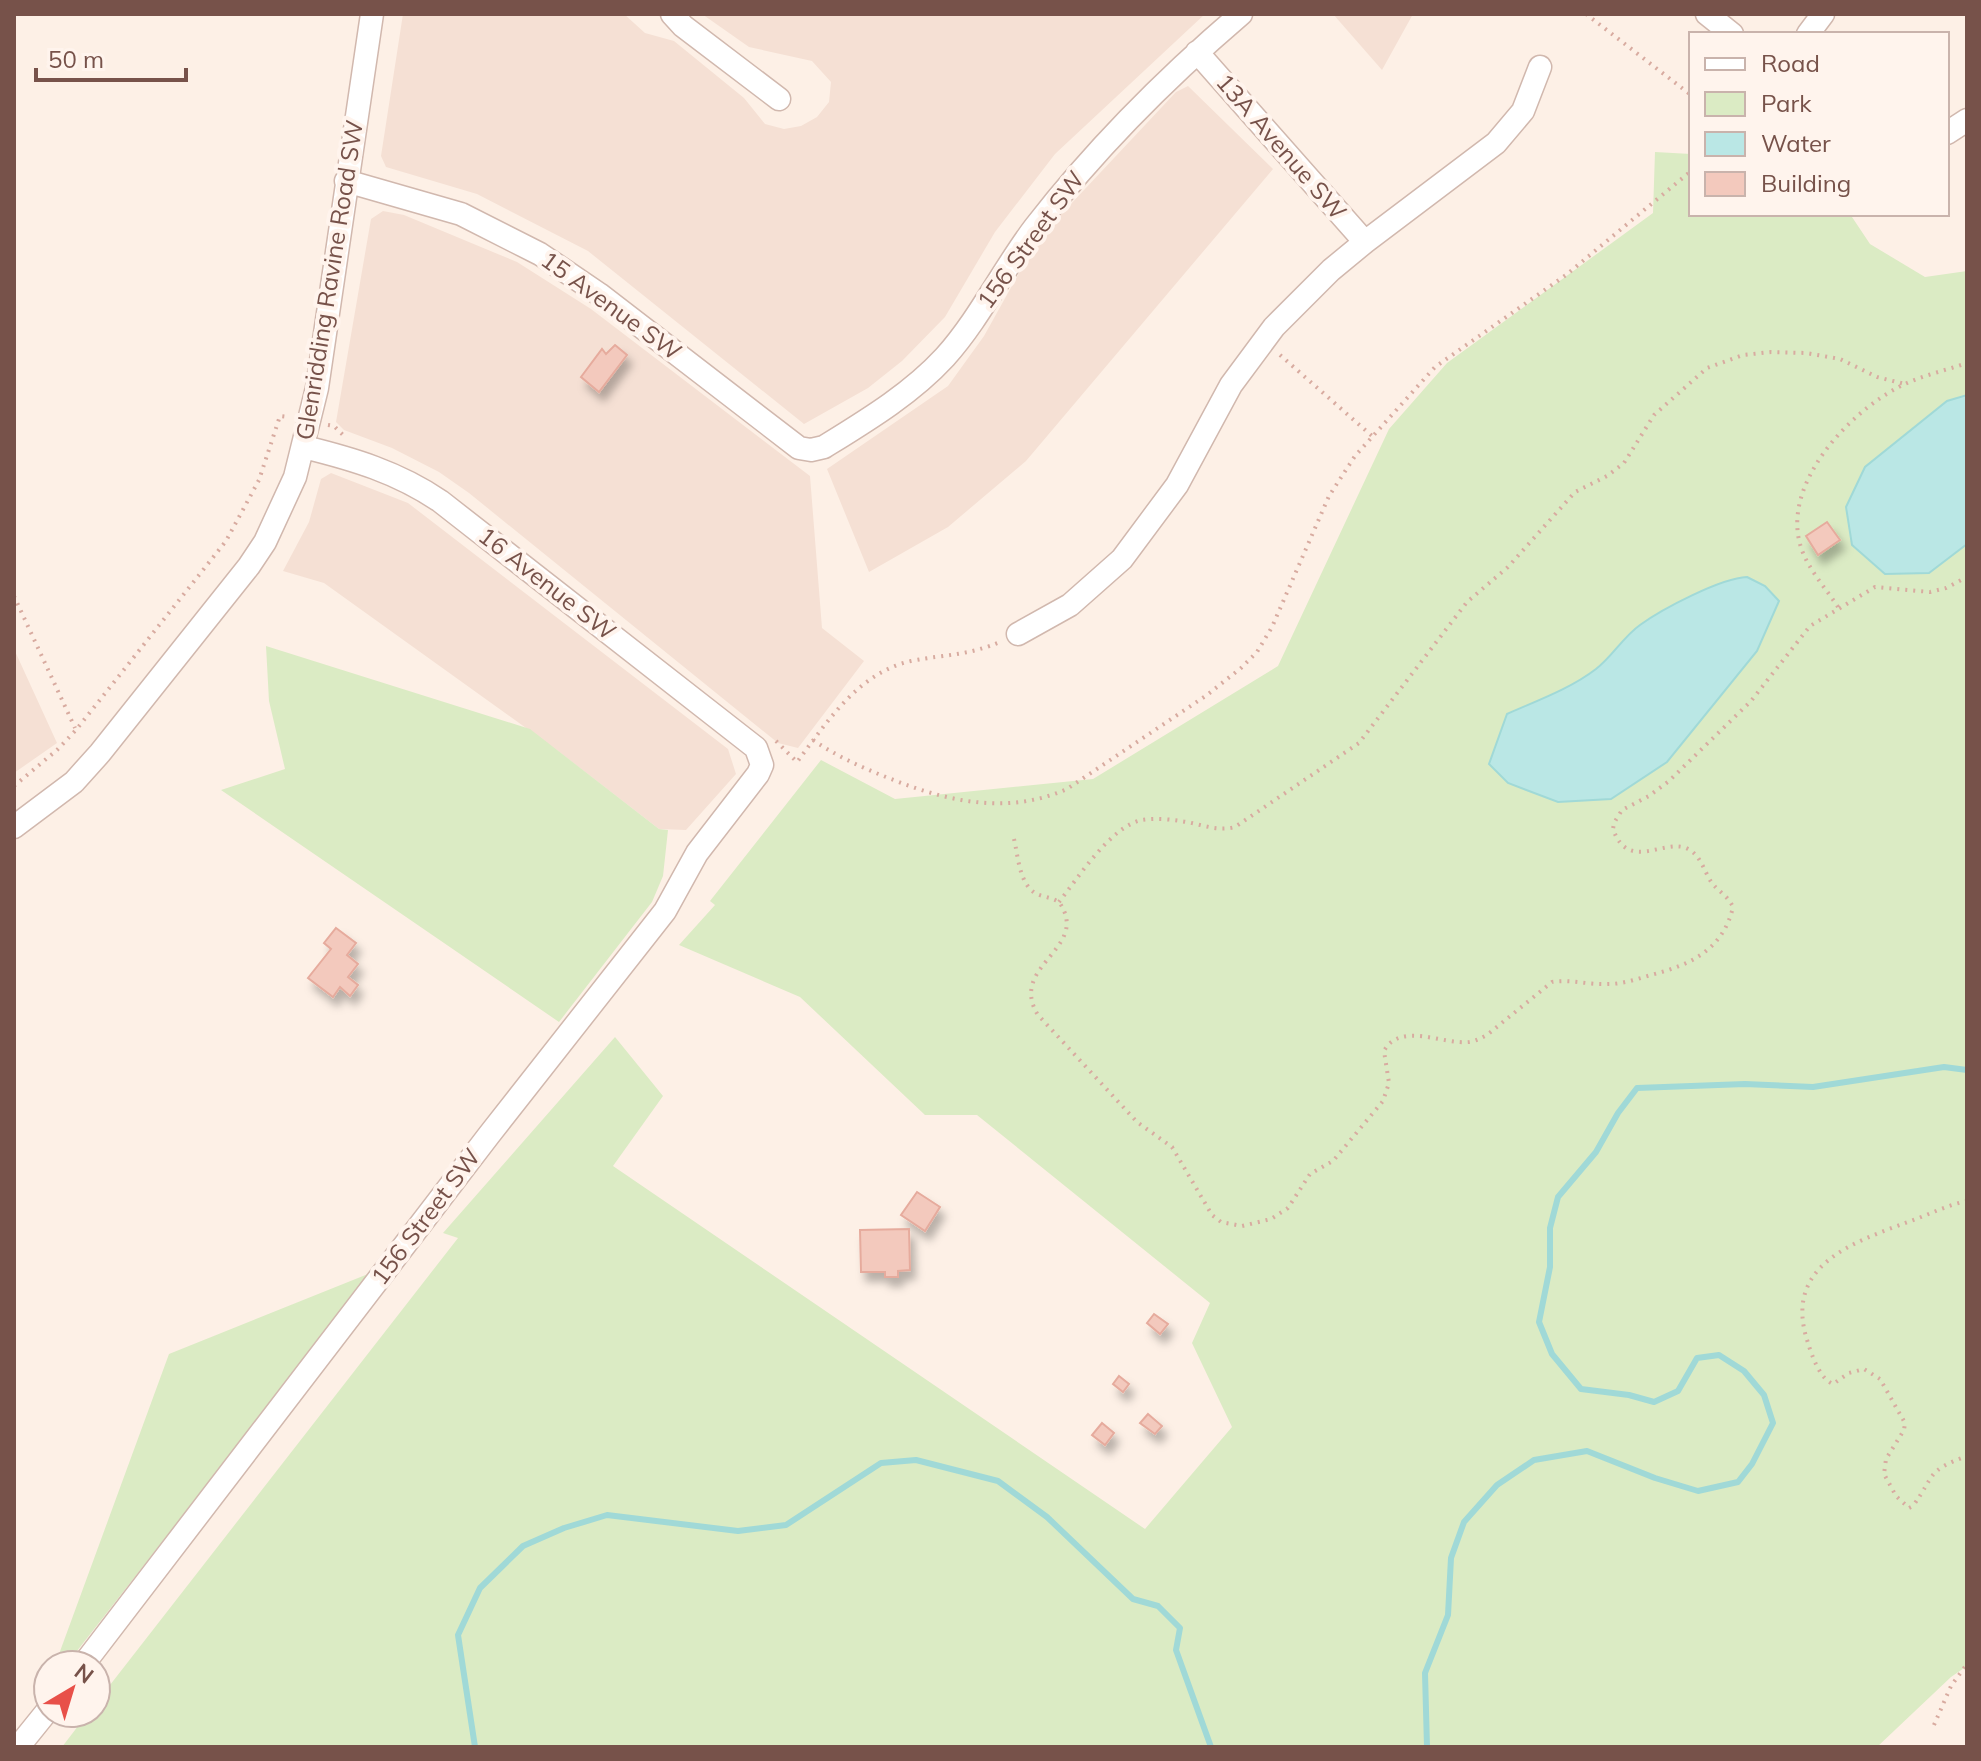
<svg xmlns="http://www.w3.org/2000/svg" width="1981" height="1761" viewBox="0 0 1981 1761" font-family="Mulish,sans-serif">
	<style>
		.residential { fill: #f5e0d4 }
		.green { fill: #dbebc4 }
		.water { fill: #bae7e5; stroke: #a0d9d7; stroke-width: 2 }
		.lines { fill: none; stroke-linecap: round; stroke-linejoin: round }
		.stream { stroke: #a0d9d7; stroke-width: 6 }
		.building { fill: #f3c9bd; stroke: #e6ab9d; stroke-width: 2; filter: url(#shadow) }
		.minor-casing { stroke: #d1b8ae; stroke-width: 25 }
		.path { stroke: #d8aba0; stroke-width: 4; stroke-dasharray: 2 6; stroke-linecap: butt }
		.minor { stroke: #fff; stroke-width: 22 }
		.labels { text-anchor: middle; stroke-width: 8; stroke-linejoin: round; paint-order: stroke }
		.street-label { font-size: 24px; fill: #77524a; stroke: #fff4ed }
	</style>
	<defs>
		<filter id="shadow"><feDropShadow dx="5" dy="9" stdDeviation="4" flood-color="#0004"/></filter>
	</defs>
	<rect width="100%" height="100%" fill="#fdf0e6"/>
	<path class="residential" d="M 403,14 L 624,14 L 645,33 L 674,41 L 744,98 L 765,124 L 784,129 L 801,126 L 817,117 L 829,102 L 831,82 L 812,61 L 749,47 L 702,14 L 1205,14 L 1055,154 L 995,232 L 945,317 L 902,361 L 868,388 L 804,424 L 588,251 L 477,194 L 386,167 L 381,156 Z
		M 1333,14 L 1413,14 L 1382,70 Z
		M 1188,86 L 1273,169 L 1026,461 L 948,527 L 869,572 L 827,469 L 948,386 L 984,336 L 1038,239 L 1176,92 Z
		M 383,211 L 404,215 L 517,262 L 591,309 L 810,476 L 822,628 L 864,661 L 798,748 L 778,743 L 469,493 L 439,472 L 392,448 L 344,430 L 336,422 L 371,219 Z
		M 331,473 L 408,503 L 728,749 L 736,774 L 686,830 L 659,829 L 558,751 L 324,583 L 283,571 L 309,522 L 321,479 Z
		M 14,649 L 57,743 L 14,773 Z"/>
	<path class="green" d="M 1655,152 L 1691,154 L 1691,214 L 1850,214 L 1870,244 L 1925,277 L 1967,271 L 1967,1666 L 1951,1677 L 1877,1747 L 62,1747 L 88,1713 L 96,1713 L 96,1703 L 458,1238 L 443,1233 L 615,1037 L 663,1096 L 613,1166 L 1145,1529 L 1232,1427 L 1192,1343 L 1210,1303 L 977,1115 L 925,1115 L 800,997 L 679,945 L 715,905 L 710,901 L 821,760 L 895,799 L 1093,779 L 1278,666 L 1389,429 L 1447,363 L 1653,213 Z
		M 266,646 L 530,729 L 659,829 L 668,830 L 663,876 L 652,902 L 559,1022 L 221,790 L 285,769 L 269,701 Z
		M 373,1272 L 66,1665 L 55,1665 L 169,1354 Z"/>
	<path class="water" d="M 1967,395 L 1967,544 L 1929,573 L 1885,574 L 1852,545 L 1846,507 L 1865,467 L 1947,401 Z
		M 1747,577 L 1765,586 L 1779,601 L 1757,651 L 1667,762 L 1611,799 L 1558,802 L 1508,783 L 1489,764 L 1507,714 C 1536,701 1570,689 1596,669 C 1612,657 1623,637 1640,625 C 1662,609 1721,578 1747,577 Z"/>
	<g class="lines">
		<path class="stream" d="M 475,1747 L 458,1635 L 480,1588 L 523,1546 L 564,1528 L 607,1515 L 738,1531 L 786,1525 L 881,1463 L 916,1460 L 998,1481 L 1047,1517 L 1133,1599 L 1158,1606 L 1180,1628 L 1176,1650 L 1211,1747
			M 1427,1747 L 1425,1673 L 1448,1615 L 1451,1558 L 1464,1522 L 1497,1485 L 1534,1460 L 1587,1451 L 1655,1478 L 1698,1491 L 1738,1482 L 1752,1464 L 1773,1423 L 1764,1395 L 1744,1371 L 1719,1355 L 1697,1358 L 1678,1391 L 1654,1402 L 1629,1395 L 1581,1389 L 1552,1354 L 1539,1322 L 1550,1267 L 1550,1228 L 1558,1197 L 1596,1152 L 1618,1113 L 1637,1088 L 1745,1084 L 1813,1087 L 1944,1067 L 1967,1070"/>
	</g>
	<path class="building" d="M 615,345 L 627,355 L 599,392 L 581,377 L 602,349 L 606,354 Z
		M 1827,522 L 1840,540 L 1818,555 L 1806,536 Z
		M 336,928 L 356,943 L 347,955 L 358,964 L 348,977 L 358,985 L 350,996 L 340,987 L 333,997 L 308,978 L 331,949 L 324,943 Z
		M 917,1192 L 940,1207 L 925,1231 L 901,1215 Z
		M 909,1229 L 910,1270 L 898,1271 L 898,1277 L 885,1277 L 885,1272 L 861,1272 L 860,1230 Z
		M 1154,1314 L 1168,1324 L 1160,1334 L 1147,1323 Z
		M 1119,1376 L 1129,1384 L 1123,1392 L 1113,1384 Z
		M 1148,1414 L 1162,1426 L 1155,1434 L 1140,1423 Z
		M 1102,1423 L 1114,1433 L 1105,1445 L 1092,1435 Z"/>
	<g class="lines">
		<g class="minor-casing">
			<path id="minor" d="M 672,14 L 683,26 L 779,99
				M 1707,14 L 1732,34
				M 1808,34 L 1823,14
				M 1197,52 L 1365,242
				M 1947,133 L 1967,120
				M 346,181 L 461,214 L 540,254 L 599,294 L 799,448 L 811,450 L 824,447 C 866,421 911,394 945,357 C 980,318 1003,269 1035,227 C 1096,148 1165,79 1241,14
				M 1018,634 L 1070,605 L 1122,559 L 1177,485 L 1231,385 L 1274,327 L 1331,270 L 1365,242 L 1496,143 L 1523,111 L 1540,67
				M 14,827 L 74,782 L 100,753 L 249,566 L 265,542 L 295,477 L 317,388 L 372,14
				M 83,1665 L 489,1135 L 665,911 L 697,853 L 758,774 L 762,765 L 756,748 L 440,501 C 397,472 353,459 304,447
				M 23,1741 L 48,1710"/>
		</g>
		<path class="path" d="M 1586,14 L 1691,95
			M 1280,355 L 1372,436
			M 328,425 L 334,426 L 343,435
			M 14,596 L 75,728
			M 1838,607 C 1825,587 1806,567 1800,544 C 1783,483 1848,414 1897,388 C 1919,376 1944,371 1967,363
			M 813,740 C 838,757 863,768 891,779 C 949,802 1008,815 1067,789 L 1207,695 L 1241,668 L 1257,652 L 1272,627 L 1329,496 L 1355,456 L 1435,367 L 1566,275 L 1691,171
			M 776,741 L 797,762 C 828,721 858,673 911,661 C 946,654 968,656 1002,641
			M 14,786 L 57,750 L 76,730 L 226,541 L 259,480 L 280,416 L 288,417
			M 1014,839 C 1018,855 1019,883 1035,893 C 1042,897 1051,897 1059,902 C 1092,949 1007,965 1038,1015 L 1137,1122 L 1172,1147 L 1212,1215 L 1221,1222 L 1242,1226 L 1271,1219 L 1288,1208 L 1310,1174 L 1333,1161 L 1383,1101 L 1389,1083 L 1384,1051 C 1400,1021 1443,1045 1469,1042 C 1476,1041 1481,1038 1487,1035 L 1552,982 C 1570,979 1589,985 1608,984 C 1623,984 1637,979 1651,975 C 1690,965 1723,950 1733,907 C 1728,896 1719,892 1712,883 C 1704,872 1701,854 1686,848 C 1663,839 1628,872 1613,829 L 1614,823 L 1622,810 L 1649,796 L 1669,781 L 1751,701 L 1810,626 L 1875,587 L 1930,592 L 1946,588 L 1967,577
			M 1059,902 C 1078,878 1111,826 1142,820 C 1154,818 1168,819 1180,821 C 1199,823 1215,832 1235,827 L 1359,743 L 1467,602 L 1508,567 L 1575,492 L 1607,476 L 1624,463 L 1654,415 L 1707,368 L 1743,355 L 1771,352 L 1806,353 L 1840,359 L 1877,377 L 1905,384
			M 1967,1201 C 1947,1205 1928,1215 1908,1222 C 1851,1243 1782,1266 1808,1343 C 1812,1356 1820,1379 1833,1384 L 1849,1373 L 1864,1369 L 1880,1379 L 1905,1423 L 1904,1430 L 1886,1459 L 1884,1474 L 1896,1496 L 1909,1508 L 1913,1506 C 1936,1474 1926,1471 1967,1456
			M 1934,1725 L 1951,1686 L 1967,1664"/>
		<use href="#minor" class="minor"/>
	</g>
	<g class="labels">
		<g class="street-label">
			<text transform="translate(1281 147) rotate(49)" y="8">13A Avenue SW</text>
			<text transform="translate(1031 240) rotate(-54)" y="8">156 Street SW</text>
			<text transform="translate(330 280) rotate(-81)" y="8">Glenridding Ravine Road SW</text>
			<text transform="translate(611 306) rotate(36)" y="8">15 Avenue SW</text>
			<text transform="translate(547 584) rotate(38)" y="8">16 Avenue SW</text>
			<text transform="translate(426 1217) rotate(-53)" y="8">156 Street SW</text>
		</g>
	</g>
	<rect width="1981" height="1761" fill="none" stroke="#77524a" stroke-width="32"/>
	<rect x="1689" y="32" width="260" height="184" fill="#fff4ed" stroke="#c9b3ac" stroke-width="2"/>
	<rect x="1705" y="58" width="40" height="12" fill="#ffffff" stroke="#c9b3ac" stroke-width="2"/>
	<text x="1761" y="72" font-size="24" fill="#77524a">Road</text>
	<rect x="1705" y="92" width="40" height="24" fill="#dbebc4" stroke="#c9b3ac" stroke-width="2"/>
	<text x="1761" y="112" font-size="24" fill="#77524a">Park</text>
	<rect x="1705" y="132" width="40" height="24" fill="#bae7e5" stroke="#c9b3ac" stroke-width="2"/>
	<text x="1761" y="152" font-size="24" fill="#77524a">Water</text>
	<rect x="1705" y="172" width="40" height="24" fill="#f3c9bd" stroke="#c9b3ac" stroke-width="2"/>
	<text x="1761" y="192" font-size="24" fill="#77524a">Building</text>
	<g transform="translate(72 1689) rotate(38)"><circle r="38" fill="#fff4ed" stroke="#c9b3ac" stroke-width="2"/>
	<path d="M0-6L14 30L0 20L-14 30Z" fill="#e85049"/>
	<text y="-12" font-size="22" font-weight="bold" text-anchor="middle" fill="#77524a">N</text>
	</g>
	<path d="M36 68v12h150v-12" fill="none" stroke="#77524a" stroke-width="4"/>
	<text x="48" y="68" font-size="24" fill="#77524a" stroke="#fff4ed" stroke-width="6" paint-order="stroke">50 m</text>
</svg>
